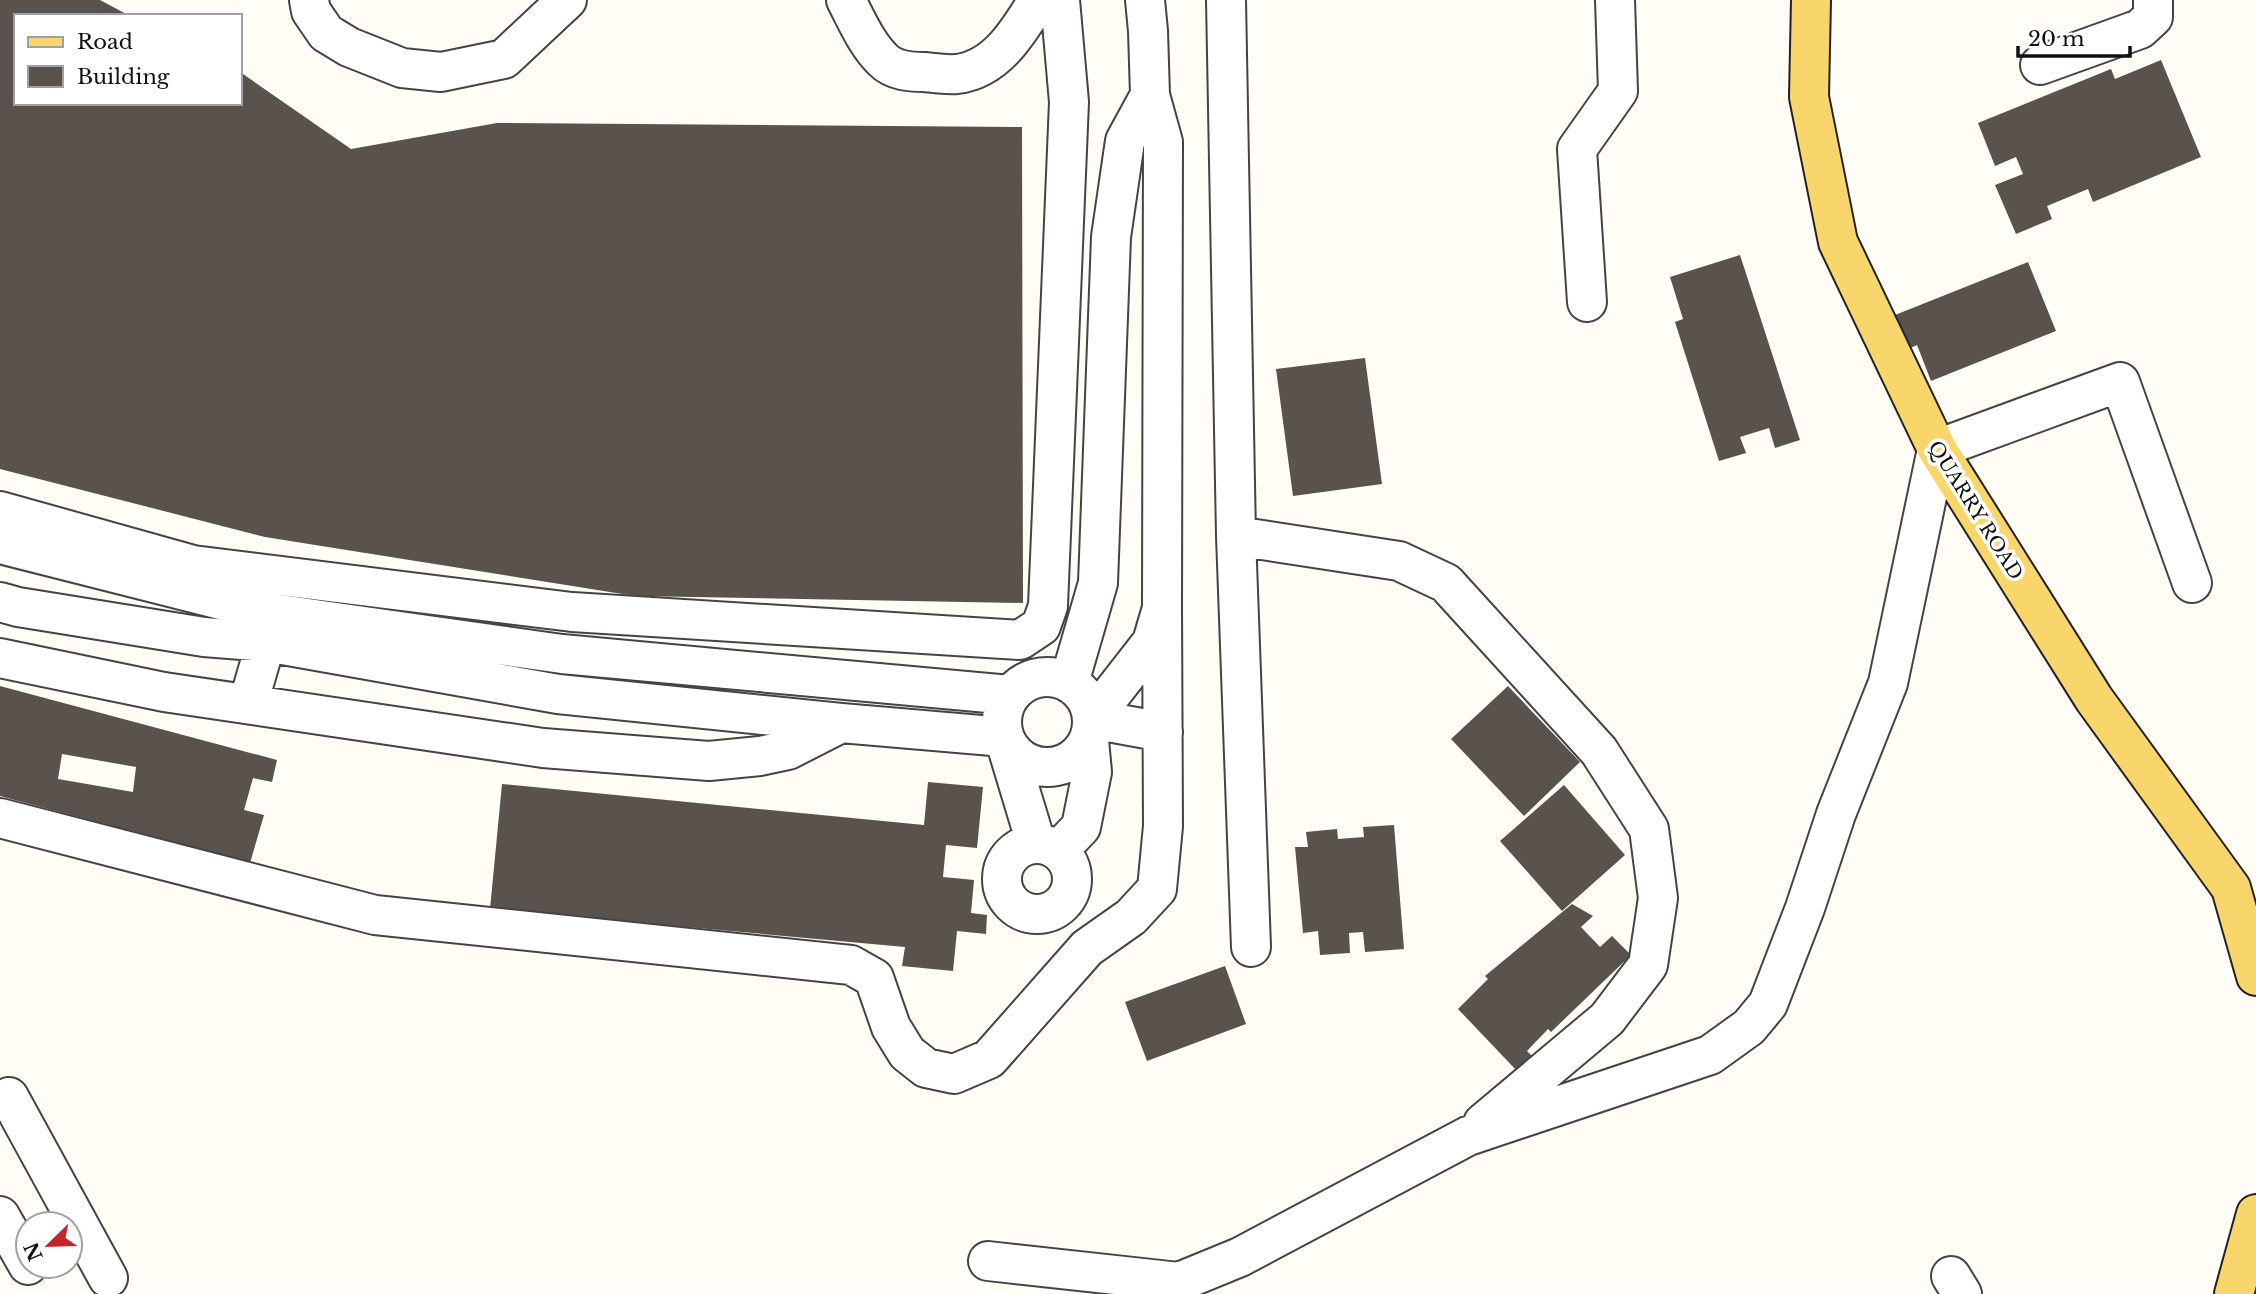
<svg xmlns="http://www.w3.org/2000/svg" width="2256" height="1294" viewBox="0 0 2256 1294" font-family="'Libre Baskerville',serif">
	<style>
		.building { fill: #5a524d; fill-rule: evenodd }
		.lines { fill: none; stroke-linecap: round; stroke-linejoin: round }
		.minor-casing { stroke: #444; stroke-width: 42 }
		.major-casing { stroke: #222; stroke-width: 42 }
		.minor { stroke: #fff; stroke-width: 38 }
		.major { stroke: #f9d66b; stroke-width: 38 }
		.labels { text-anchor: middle; stroke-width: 7; stroke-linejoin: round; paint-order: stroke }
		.street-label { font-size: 19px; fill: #111; stroke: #fff }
	</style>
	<rect width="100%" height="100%" fill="#fffdf5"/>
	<path class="building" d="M 0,0 L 100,0 L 130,16 L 16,16 L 16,103 L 240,103 L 240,72 L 351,149 L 497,123 L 1022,127 L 1023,603 L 635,596 L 265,537 L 0,469 Z
		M 2161,60 L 2201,157 L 2093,202 L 2088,189 L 2047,206 L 2052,219 L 2016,234 L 1995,185 L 2023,174 L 2016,157 L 1995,166 L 1978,123 L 2111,69 L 2115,79 Z
		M 1740,255 L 1800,440 L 1775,448 L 1769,428 L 1740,437 L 1746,453 L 1719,461 L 1675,322 L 1683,319 L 1670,277 Z
		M 2028,262 L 2056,331 L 1931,381 L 1917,345 L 1908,349 L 1895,315 Z
		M 1365,358 L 1382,484 L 1293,496 L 1276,369 Z
		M 0,686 L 277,760 L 272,782 L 253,778 L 244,810 L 264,815 L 250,863 L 0,796 ZM 62,754 L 136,767 L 133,792 L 58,779 Z
		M 1508,686 L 1580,762 L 1524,816 L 1451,739 Z
		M 928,782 L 983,787 L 977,848 L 946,845 L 943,877 L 974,880 L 971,913 L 987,915 L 986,934 L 957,931 L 953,971 L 902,966 L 905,947 L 490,909 L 502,784 L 924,825 Z
		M 1564,785 L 1625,855 L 1562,911 L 1500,841 Z
		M 1394,825 L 1404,949 L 1365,952 L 1363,932 L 1349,933 L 1350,953 L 1320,955 L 1318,931 L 1303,933 L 1295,847 L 1308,847 L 1306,832 L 1337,829 L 1338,839 L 1364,837 L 1363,827 Z
		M 1572,904 L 1593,916 L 1581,927 L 1600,947 L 1612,936 L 1631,955 L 1551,1032 L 1548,1029 L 1527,1051 L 1532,1056 L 1517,1071 L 1458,1009 L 1488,979 L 1485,976 Z
		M 1225,966 L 1246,1024 L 1147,1061 L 1125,1002 Z"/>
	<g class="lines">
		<g class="minor-casing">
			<path id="minor" d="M 309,0 L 311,11 L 326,33 L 349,47 L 402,68 L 441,72 L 504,59 L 567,0
				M 846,0 C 857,21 866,43 883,60 C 894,71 910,72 924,72 C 934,73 946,75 957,74 C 997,69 1019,31 1038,0
				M 1145,0 L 1148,31 L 1150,95 L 1163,142 L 1162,608 L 1152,642 L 1092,719 L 1163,732
				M 1226,0 L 1236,536 L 1251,947
				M 2040,65 L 2140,29 L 2153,17 L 2153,0
				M 1587,302 L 1577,149 L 1618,91 L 1615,0
				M 0,511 L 193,565 L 572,612 L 1020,640 L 1041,626 L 1048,606 L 1069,102 L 1060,0
				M 1236,536 L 1399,561 L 1446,583 L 1599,751 L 1649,829 L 1658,898 L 1648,965 L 1607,1019 L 1483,1123
				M 0,544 L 272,613 L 562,654 L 1010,695
				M 0,602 L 18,607 L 204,637 L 266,642 L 558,694 L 841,723 L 1004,737 L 1036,843
				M 0,658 L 164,692 L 543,748 L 709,761 L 760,756 L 788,750 L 841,723
				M1002 722a45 45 0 1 1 90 0a45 45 0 1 1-90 0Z
				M 1069,683 L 1098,583 L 1111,237 L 1125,141 L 1150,95
				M 248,704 L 266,642 L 271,618
				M 0,818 L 375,915 L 851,965 L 874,978 L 891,1027 L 907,1053 L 926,1068 L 954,1074 L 989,1059 L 1087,948 L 1131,917 L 1157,889 L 1163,826 L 1162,608
				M1002 879a35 35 0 1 1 70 0a35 35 0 1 1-70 0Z
				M 1058,851 L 1081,827 L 1092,772 L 1089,740
				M 9,1097 L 108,1278
				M 0,1216 L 28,1265
				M 988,1261 L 1179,1282 L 1240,1257 L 1468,1136 L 1710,1055 L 1749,1027 L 1768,1004 L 1805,908 L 1836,814 L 1888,683 L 1937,449 L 2120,382 L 2192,583
				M 1951,1276 L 1962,1294"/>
		</g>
		<g class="major-casing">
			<path id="major" d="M 1811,0 L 1809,97 L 1838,242 L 1937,449 L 2094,699 L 2231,888 L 2256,976
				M 2234,1294 L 2256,1214"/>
		</g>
		<use href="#minor" class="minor"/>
		<use href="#major" class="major"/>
	</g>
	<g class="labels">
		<g class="street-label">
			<text transform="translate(1976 510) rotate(58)" y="7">QUARRY ROAD</text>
		</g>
	</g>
	<rect x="14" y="14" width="228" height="91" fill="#ffffff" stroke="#a0a0a0" stroke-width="2"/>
	<rect x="28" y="37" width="35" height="10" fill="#f9d66b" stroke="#a0a0a0" stroke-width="2"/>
	<text x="77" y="49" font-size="21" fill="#111111">Road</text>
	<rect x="28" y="66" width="35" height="21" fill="#5a524d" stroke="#a0a0a0" stroke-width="2"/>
	<text x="77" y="84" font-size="21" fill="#111111">Building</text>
	<g transform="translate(49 1245) rotate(247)"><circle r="33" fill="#ffffff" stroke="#a0a0a0" stroke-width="2"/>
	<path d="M0-5L12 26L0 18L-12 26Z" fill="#c4262e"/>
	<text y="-10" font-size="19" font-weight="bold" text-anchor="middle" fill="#111111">N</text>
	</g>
	<path d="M2018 46v10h112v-10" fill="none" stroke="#111111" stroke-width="3.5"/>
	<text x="2028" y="46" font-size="21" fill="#111111" stroke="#ffffff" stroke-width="5" paint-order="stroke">20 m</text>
</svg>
